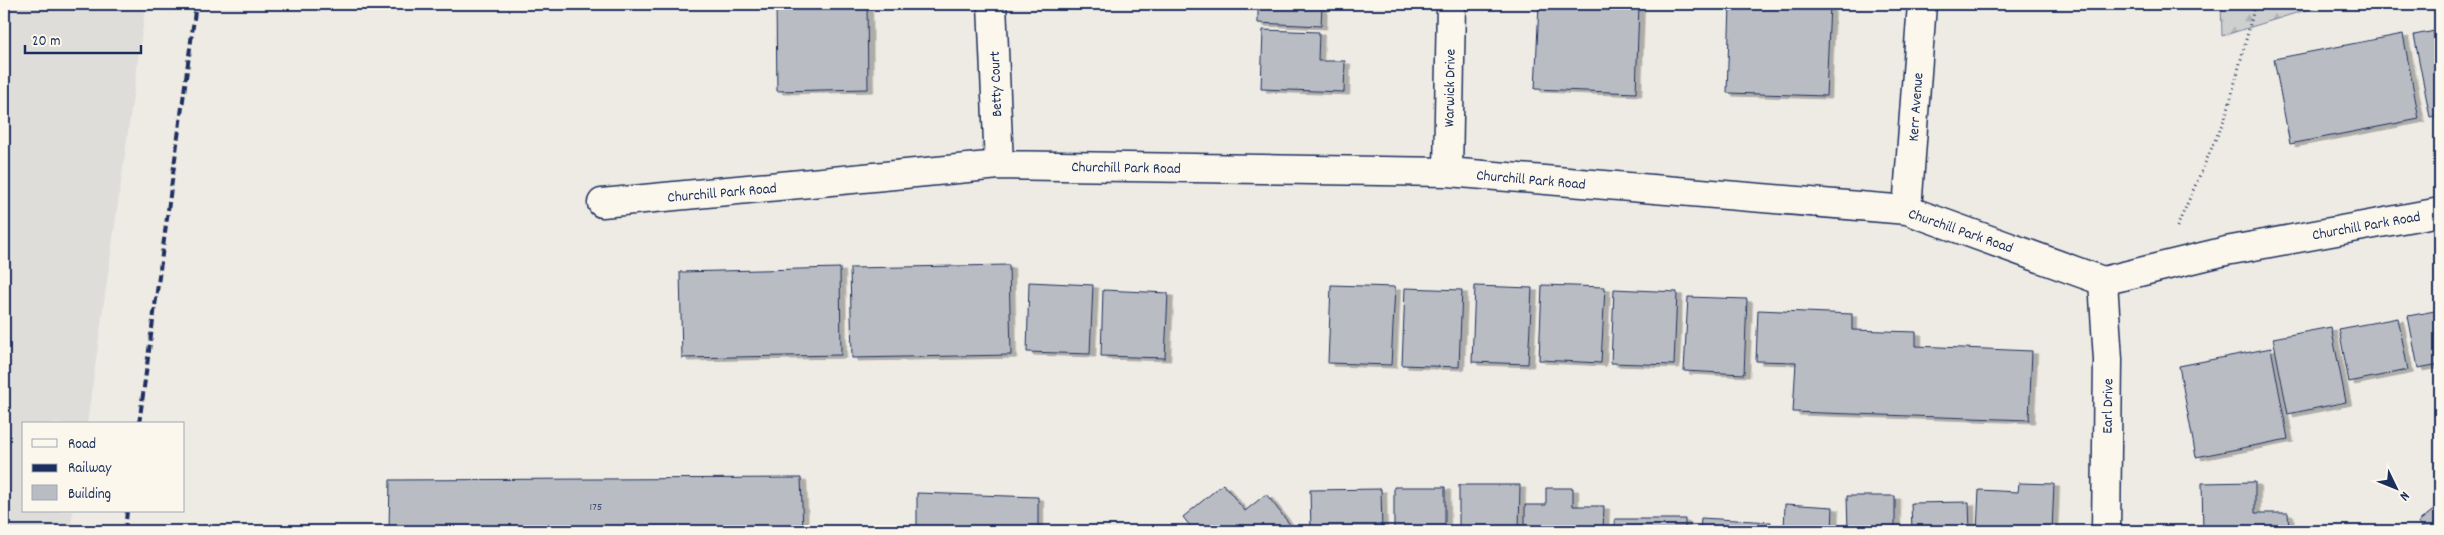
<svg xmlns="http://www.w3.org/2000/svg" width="2444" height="535" viewBox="0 0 2444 535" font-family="Dekko,sans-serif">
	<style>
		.built { fill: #deddda }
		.forest { fill: url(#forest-firs); stroke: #747f96 }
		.building { fill: #b9bcc3; stroke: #1b2f5e; filter: url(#shadow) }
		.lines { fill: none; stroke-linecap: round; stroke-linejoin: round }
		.minor-casing { stroke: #1b2f5e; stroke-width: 31 }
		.path { stroke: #1b2f5e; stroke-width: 3; stroke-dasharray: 1 4; stroke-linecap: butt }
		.minor { stroke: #fbf7ec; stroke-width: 28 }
		.rail { stroke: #1b2f5e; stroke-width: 4; stroke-dasharray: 8 4; stroke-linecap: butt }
		.labels { text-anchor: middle; stroke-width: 4; stroke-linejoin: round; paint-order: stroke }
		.number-label { font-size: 12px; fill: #425277 }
		.street-label { font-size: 15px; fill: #1b2f5e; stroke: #fbf7ec }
	</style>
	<defs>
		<pattern id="forest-firs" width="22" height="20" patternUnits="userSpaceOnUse" patternTransform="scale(1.25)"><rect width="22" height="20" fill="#cecfcf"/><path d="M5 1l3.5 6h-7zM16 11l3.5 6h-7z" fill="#b0b2b4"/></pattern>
		<filter id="shadow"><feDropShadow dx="5.5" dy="3" stdDeviation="0" flood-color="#0004"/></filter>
	</defs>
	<rect width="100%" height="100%" fill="#eeebe4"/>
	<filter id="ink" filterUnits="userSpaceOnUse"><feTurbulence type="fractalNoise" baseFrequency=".02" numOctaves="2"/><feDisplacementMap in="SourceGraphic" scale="10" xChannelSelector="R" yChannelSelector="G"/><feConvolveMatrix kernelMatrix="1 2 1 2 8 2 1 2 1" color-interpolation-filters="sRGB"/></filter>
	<g filter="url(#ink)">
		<path class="built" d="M 4,4 L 146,4 L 87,424 L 24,424 L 24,511 L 73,511 L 70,531 L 4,531 Z"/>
		<path class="forest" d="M 2221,4 L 2325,4 L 2222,36 Z"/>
		<path class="building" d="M 776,4 L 867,4 L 868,89 L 777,91 Z
			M 1258,4 L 1322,4 L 1321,26 L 1258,23 Z
			M 1539,4 L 1639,4 L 1636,93 L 1535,89 Z
			M 1730,4 L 1830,4 L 1826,96 L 1727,93 Z
			M 1263,30 L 1319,32 L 1318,61 L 1345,61 L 1344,92 L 1261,89 Z
			M 2440,30 L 2440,115 L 2430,117 L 2414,35 Z
			M 2403,34 L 2419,119 L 2290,144 L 2274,59 Z
			M 1009,265 L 1011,355 L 852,358 L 850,268 Z
			M 840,268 L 841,355 L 682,358 L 680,272 Z
			M 1029,282 L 1093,285 L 1090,354 L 1027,352 Z
			M 1331,285 L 1395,287 L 1391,365 L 1328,363 Z
			M 1542,285 L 1605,287 L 1601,363 L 1539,360 Z
			M 1475,286 L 1532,288 L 1528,364 L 1472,362 Z
			M 1405,288 L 1462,290 L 1459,367 L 1402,365 Z
			M 1614,289 L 1677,292 L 1674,365 L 1611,363 Z
			M 1103,290 L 1168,293 L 1165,358 L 1101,356 Z
			M 1688,297 L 1747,299 L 1744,374 L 1684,371 Z
			M 1758,310 L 1852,314 L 1852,330 L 1916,332 L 1916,346 L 2032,351 L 2029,420 L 1793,412 L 1796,362 L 1756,361 Z
			M 2440,310 L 2440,364 L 2418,368 L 2408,316 Z
			M 2398,318 L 2408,370 L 2349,382 L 2339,329 Z
			M 2331,327 L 2346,402 L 2288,414 L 2273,338 Z
			M 2271,348 L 2288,439 L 2196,457 L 2179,366 Z
			M 801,478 L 803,531 L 389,531 L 390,480 Z
			M 2255,482 L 2255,513 L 2288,513 L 2289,531 L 2203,531 L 2202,483 Z
			M 2019,483 L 2054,484 L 2052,531 L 1977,531 L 1979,490 L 2018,492 Z
			M 1223,484 L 1245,511 L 1266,494 L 1295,531 L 1194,531 L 1183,517 Z
			M 1459,485 L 1520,485 L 1519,530 L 1459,530 Z
			M 1394,487 L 1445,487 L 1445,531 L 1394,531 Z
			M 1546,488 L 1573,488 L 1573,506 L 1604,506 L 1603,531 L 1525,531 L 1525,505 L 1546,505 Z
			M 1381,489 L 1382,531 L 1311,531 L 1310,490 Z
			M 917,493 L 1038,497 L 1038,531 L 917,531 Z
			M 1847,496 L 1895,496 L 1895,531 L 1848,531 Z
			M 1969,502 L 1970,531 L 1912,531 L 1911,503 Z
			M 1785,504 L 1833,507 L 1832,531 L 1784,531 Z
			M 2440,505 L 2440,531 L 2425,531 L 2418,522 Z
			M 1701,518 L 1771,522 L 1770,531 L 1700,531 Z
			M 1615,519 L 1685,519 L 1685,531 L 1615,531 Z"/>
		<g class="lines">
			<g class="minor-casing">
				<path id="minor" d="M 992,4 L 999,165
					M 1448,172 L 1451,4
					M 602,203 L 999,165 L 1448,172 L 1907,210 L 2103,281 L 2226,251 L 2440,212
					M 1907,210 L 1922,4
					M 2103,281 L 2108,360 L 2106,531"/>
			</g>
			<path class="path" d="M 2177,227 L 2227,113 L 2254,9 L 2260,4"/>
			<use href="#minor" class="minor"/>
			<path class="rail" d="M 139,424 L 196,4
				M 125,531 L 127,511"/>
		</g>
	</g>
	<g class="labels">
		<g class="number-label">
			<text x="596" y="510">175</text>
		</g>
		<g class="street-label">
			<text transform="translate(995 84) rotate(-92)" y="5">Betty Court</text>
			<text transform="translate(1449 88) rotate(-89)" y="5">Warwick Drive</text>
			<text transform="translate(1915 107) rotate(-86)" y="5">Kerr Avenue</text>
			<text transform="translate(1126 167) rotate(1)" y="5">Churchill Park Road</text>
			<text transform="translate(1531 179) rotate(5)" y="5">Churchill Park Road</text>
			<text transform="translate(722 192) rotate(-5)" y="5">Churchill Park Road</text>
			<text transform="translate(2366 225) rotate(-10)" y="5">Churchill Park Road</text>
			<text transform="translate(1961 230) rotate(19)" y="5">Churchill Park Road</text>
			<text transform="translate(2107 406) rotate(-89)" y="5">Earl Drive</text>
		</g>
	</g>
	<rect width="2444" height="535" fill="none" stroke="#fbf7ec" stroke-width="20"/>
	<rect x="10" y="10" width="2424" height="515" fill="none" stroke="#1b2f5e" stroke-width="2" filter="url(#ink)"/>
	<rect x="22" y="422" width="162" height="90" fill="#fbf7ec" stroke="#a1a7b3"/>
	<rect x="32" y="439" width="25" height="8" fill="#fbf7ec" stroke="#a1a7b3"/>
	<text x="68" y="448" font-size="15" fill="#1b2f5e">Road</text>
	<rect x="32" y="464" width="25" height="8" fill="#1b2f5e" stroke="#a1a7b3"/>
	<text x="68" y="472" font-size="15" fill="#1b2f5e">Railway</text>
	<rect x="32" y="485" width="25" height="15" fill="#b9bcc3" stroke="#a1a7b3"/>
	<text x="68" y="498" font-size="15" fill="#1b2f5e">Building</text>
	<g transform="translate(2396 488) rotate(133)" stroke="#fbf7ec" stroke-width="4" paint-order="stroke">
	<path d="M0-4L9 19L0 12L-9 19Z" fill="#1b2f5e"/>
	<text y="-8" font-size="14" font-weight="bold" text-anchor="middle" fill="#1b2f5e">N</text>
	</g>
	<path d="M25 45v8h116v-8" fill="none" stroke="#1b2f5e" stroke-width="2.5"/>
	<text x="32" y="45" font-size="15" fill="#1b2f5e" stroke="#fbf7ec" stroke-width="4" paint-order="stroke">20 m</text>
</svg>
